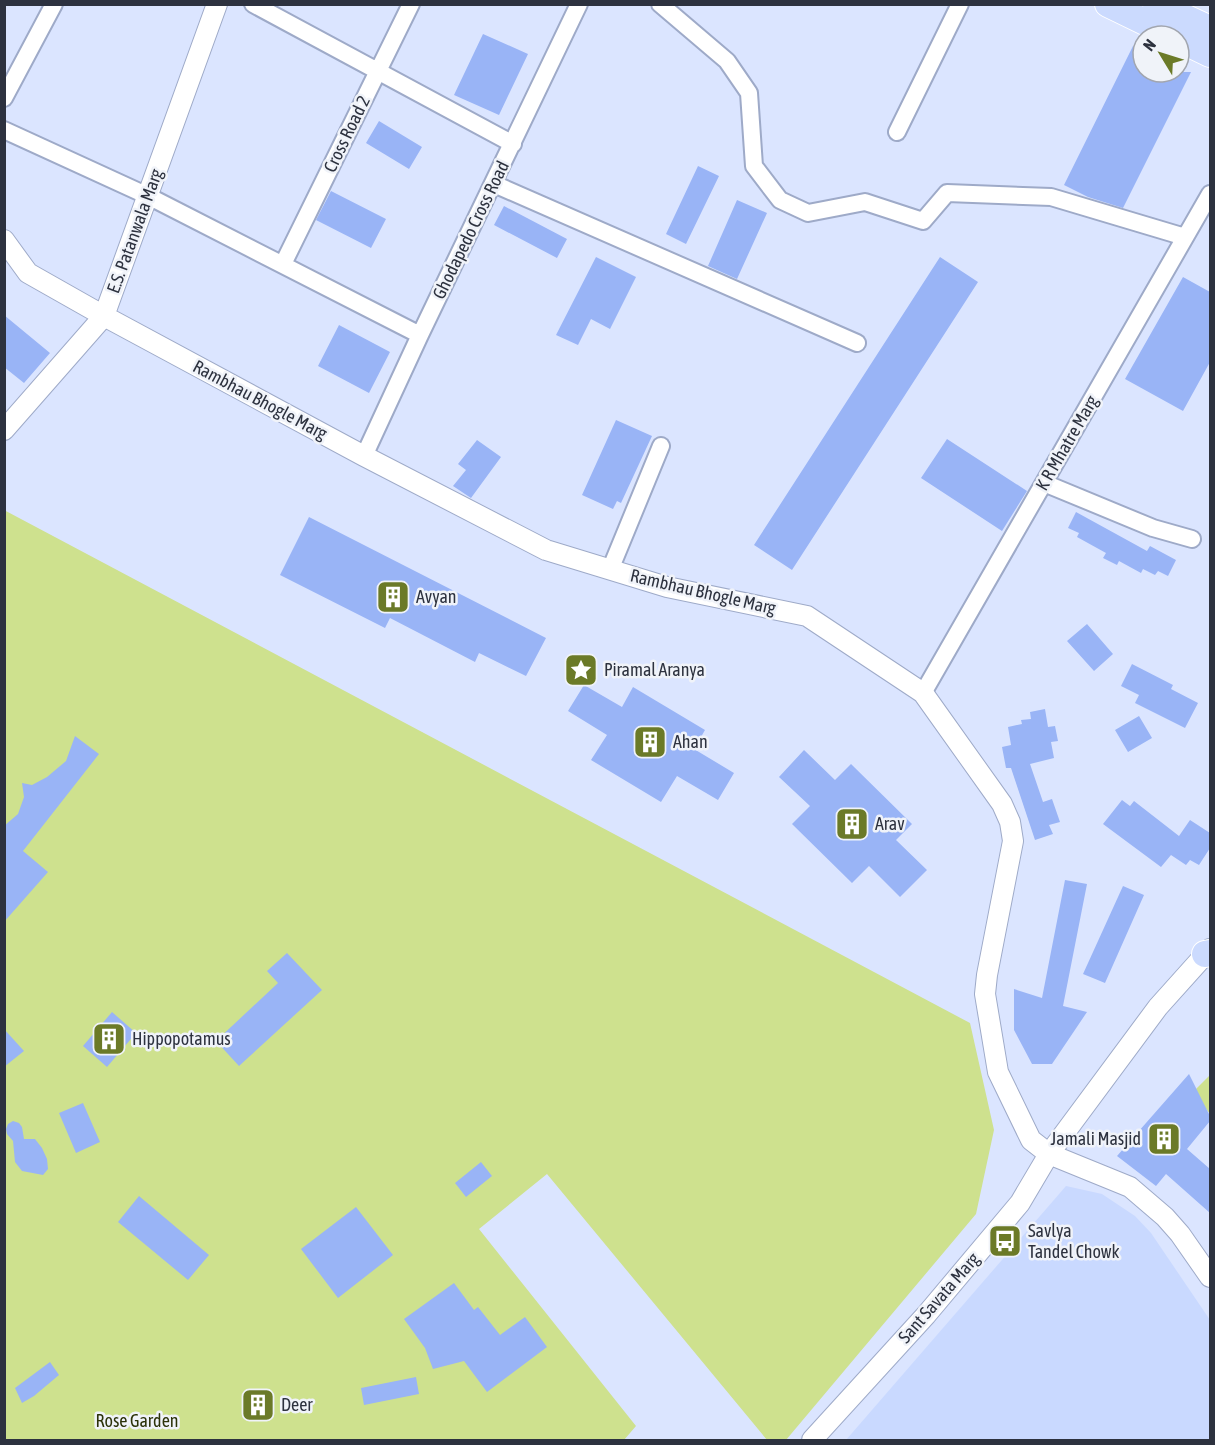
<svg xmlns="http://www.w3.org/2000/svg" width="1215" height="1445" viewBox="0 0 1215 1445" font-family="'Asap Condensed',sans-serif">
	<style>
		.built { fill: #c9d9ff }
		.green { fill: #cee18e }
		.building { fill: #99b4f6 }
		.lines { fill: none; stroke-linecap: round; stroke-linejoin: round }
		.minor-casing { stroke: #9eaac8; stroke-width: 20 }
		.tertiary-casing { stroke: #9eaac8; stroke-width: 22 }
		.primary-casing { stroke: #fff; stroke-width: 28 }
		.minor { stroke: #fff; stroke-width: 16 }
		.tertiary { stroke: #fff; stroke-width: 20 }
		.primary { stroke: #cbdafe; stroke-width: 26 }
		.labels { text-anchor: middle; stroke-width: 5; stroke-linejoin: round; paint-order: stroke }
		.street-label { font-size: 18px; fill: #2d323f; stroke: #f0f3f9 }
		.poi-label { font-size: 18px; fill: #2d323f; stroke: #f0f3f9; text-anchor: start }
		.park-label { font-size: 18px; fill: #2c3309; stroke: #f0f3f9 }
	</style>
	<rect width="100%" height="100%" fill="#dbe5ff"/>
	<path class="built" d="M 1066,1186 L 1102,1194 L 1135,1216 L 1151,1233 L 1210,1320 L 1210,1440 L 846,1440 Z"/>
	<path class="green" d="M 4,510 L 970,1023 L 994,1130 L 976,1214 L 786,1440 L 767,1440 L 547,1174 L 479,1229 L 636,1426 L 624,1440 L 5,1440 Z
		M 1210,1075 L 1210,1114 L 1193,1092 Z"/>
	<path class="building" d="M 483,34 L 528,54 L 499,115 L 454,95 Z
		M 1133,46 L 1143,51 L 1143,72 L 1191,72 L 1123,208 L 1088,197 L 1064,185 Z
		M 379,121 L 422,147 L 409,169 L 366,143 Z
		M 698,166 L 719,176 L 686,244 L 666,234 Z
		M 331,191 L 386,219 L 371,248 L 316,220 Z
		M 737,200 L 767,213 L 737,279 L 708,266 Z
		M 504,206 L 567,239 L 557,258 L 494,225 Z
		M 596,257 L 636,277 L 610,329 L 591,319 L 578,345 L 556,335 Z
		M 940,257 L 978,282 L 792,570 L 754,545 Z
		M 1183,277 L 1210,292 L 1210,362 L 1183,411 L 1125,379 Z
		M 4,315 L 50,353 L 24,383 L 4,367 Z
		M 339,325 L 390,352 L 369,393 L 318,366 Z
		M 616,420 L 652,436 L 621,503 L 617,501 L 613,509 L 582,495 Z
		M 947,439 L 1027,491 L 1002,531 L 921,478 Z
		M 477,440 L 501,457 L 471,498 L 453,486 L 466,470 L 458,464 Z
		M 1076,512 L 1147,551 L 1150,546 L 1176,560 L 1168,576 L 1158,571 L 1155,575 L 1143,569 L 1141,573 L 1119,561 L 1117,565 L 1103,558 L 1106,553 L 1077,537 L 1079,533 L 1068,528 Z
		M 309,517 L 546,638 L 526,676 L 479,653 L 475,662 L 390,618 L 385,628 L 280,575 Z
		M 1087,624 L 1113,654 L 1094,671 L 1067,641 Z
		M 1132,664 L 1173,685 L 1171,689 L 1198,703 L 1185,728 L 1135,703 L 1139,695 L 1121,686 Z
		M 584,685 L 622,707 L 633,687 L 705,730 L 694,749 L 734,773 L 718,800 L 677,776 L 661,802 L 591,760 L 607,735 L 568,711 Z
		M 1045,709 L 1048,727 L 1055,726 L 1058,741 L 1051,742 L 1054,758 L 1030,764 L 1043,802 L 1052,799 L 1060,822 L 1049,825 L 1053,834 L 1035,840 L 1011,768 L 1006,768 L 1002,747 L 1011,745 L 1008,727 L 1022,724 L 1021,720 L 1031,719 L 1030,712 Z
		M 1139,716 L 1152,738 L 1128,752 L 1115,730 Z
		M 75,736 L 99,754 L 23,851 L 48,872 L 4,922 L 4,826 L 18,814 L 24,797 L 22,783 L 32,785 L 47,777 L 66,761 Z
		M 804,750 L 835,780 L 851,764 L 912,824 L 896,840 L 927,870 L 900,897 L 869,866 L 852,883 L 792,824 L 810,806 L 779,777 Z
		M 1122,800 L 1130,806 L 1134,801 L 1179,836 L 1190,820 L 1210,833 L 1210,848 L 1199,865 L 1190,860 L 1186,865 L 1171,855 L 1161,867 L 1103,824 Z
		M 1065,880 L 1087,884 L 1063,1006 L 1087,1012 L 1052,1064 L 1032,1064 L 1014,1030 L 1014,989 L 1042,998 Z
		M 1123,886 L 1144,895 L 1105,983 L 1083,974 Z
		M 287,953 L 322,990 L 239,1066 L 216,1041 L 278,983 L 267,971 Z
		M 112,1012 L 136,1033 L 107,1067 L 83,1046 Z
		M 4,1029 L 24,1051 L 4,1067 Z
		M 1189,1074 L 1210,1116 L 1210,1121 L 1187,1149 L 1210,1169 L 1210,1213 L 1166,1174 L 1156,1186 L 1117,1156 Z
		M 83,1103 L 100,1142 L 76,1153 L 59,1113 Z
		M 13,1121 L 19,1123 L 22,1127 L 24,1139 L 35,1139 L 42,1148 L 47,1159 L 48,1169 L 43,1175 L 22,1171 L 15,1162 L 13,1141 L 7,1134 L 6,1129 L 8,1124 Z
		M 481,1162 L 492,1176 L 466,1197 L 455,1183 Z
		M 139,1196 L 209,1255 L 188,1280 L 118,1222 Z
		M 356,1207 L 393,1255 L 338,1298 L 301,1249 Z
		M 454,1283 L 474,1310 L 478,1307 L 500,1335 L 525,1317 L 547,1347 L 487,1392 L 464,1361 L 433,1369 L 425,1348 L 404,1319 Z
		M 50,1362 L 59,1375 L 34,1396 L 22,1403 L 15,1388 Z
		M 416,1377 L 419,1394 L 364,1405 L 361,1388 Z"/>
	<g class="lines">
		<g class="minor-casing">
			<path id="minor" d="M 253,4 L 513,144
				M 660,4 L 727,61 L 749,93 L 754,166 L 780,200 L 808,213 L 865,202 L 923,221 L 947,193 L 1051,197 L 1185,237
				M 4,98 L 54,4
				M 4,130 L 148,196 L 420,335
				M 897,132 L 960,4
				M 494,184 L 857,343
				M 283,264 L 411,4
				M 364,456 L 420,335 L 579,4
				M 1044,483 L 1153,528 L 1192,539
				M 610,570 L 661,446
				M 923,693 L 1210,194"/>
		</g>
		<g class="tertiary-casing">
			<path id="tertiary" d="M 4,240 L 28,273 L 104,316 L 364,456 L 546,550 L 667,587 L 807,616 L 923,693 L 1002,804 L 1010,822 L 1013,841 L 987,975 L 985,994 L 998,1072 L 1031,1140 L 1049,1154 L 1130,1187 L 1165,1217 L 1180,1234 L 1210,1277
				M 4,430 L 104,316 L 217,4
				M 812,1440 L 926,1315 L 1020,1203 L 1049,1154 L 1158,1007 L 1210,949"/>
		</g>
		<g class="primary-casing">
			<path id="primary" d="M 1108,4 L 1174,36
				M 1156,4 L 1210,29
				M 1179,39 L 1210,54
				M 1205,954 L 1210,953"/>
		</g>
		<use href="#minor" class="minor"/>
		<use href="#tertiary" class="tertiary"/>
		<use href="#primary" class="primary"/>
	</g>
	<defs>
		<g id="building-square" transform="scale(1.725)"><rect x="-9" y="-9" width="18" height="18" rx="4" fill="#6b7a28" stroke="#f0f3f9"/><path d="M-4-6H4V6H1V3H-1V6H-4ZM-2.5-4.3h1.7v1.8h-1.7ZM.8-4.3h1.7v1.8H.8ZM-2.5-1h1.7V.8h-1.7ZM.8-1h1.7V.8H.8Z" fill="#fff"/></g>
		<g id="sight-square" transform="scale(1.725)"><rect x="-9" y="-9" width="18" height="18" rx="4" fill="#6b7a28" stroke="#f0f3f9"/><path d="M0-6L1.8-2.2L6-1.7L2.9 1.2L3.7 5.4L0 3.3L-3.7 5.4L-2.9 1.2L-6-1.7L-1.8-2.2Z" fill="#fff"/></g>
		<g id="bus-square" transform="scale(1.725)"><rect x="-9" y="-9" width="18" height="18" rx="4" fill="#6b7a28" stroke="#f0f3f9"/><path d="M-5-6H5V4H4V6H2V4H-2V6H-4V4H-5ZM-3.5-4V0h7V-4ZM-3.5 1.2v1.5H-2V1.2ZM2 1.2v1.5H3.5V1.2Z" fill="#fff"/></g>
	</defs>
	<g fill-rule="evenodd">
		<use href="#building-square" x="393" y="597"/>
		<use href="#sight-square" x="581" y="670"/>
		<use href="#building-square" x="650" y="742"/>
		<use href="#building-square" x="852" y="824"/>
		<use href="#building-square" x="109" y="1039"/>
		<use href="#building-square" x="1164" y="1139"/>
		<use href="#bus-square" x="1005" y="1241"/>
		<use href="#building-square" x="258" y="1405"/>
	</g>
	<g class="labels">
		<g class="street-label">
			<text transform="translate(347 134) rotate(-64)" y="6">Cross Road 2</text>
			<text transform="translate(471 230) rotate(-64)" y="6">Ghodapedo Cross Road</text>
			<text transform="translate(135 231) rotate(-70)" y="6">E.S. Patanwala Marg</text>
			<text transform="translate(260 400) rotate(28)" y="6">Rambhau Bhogle Marg</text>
			<text transform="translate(1067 443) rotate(-60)" y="6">K R Mhatre Marg</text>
			<text transform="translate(703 592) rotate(13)" y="6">Rambhau Bhogle Marg</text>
			<text transform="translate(939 1298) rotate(-49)" y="6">Sant Savata Marg</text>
		</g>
		<g class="poi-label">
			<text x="416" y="603">Avyan</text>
			<text x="604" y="676">Piramal Aranya</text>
			<text x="673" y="748">Ahan</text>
			<text x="875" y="830">Arav</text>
			<text x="132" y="1045">Hippopotamus</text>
			<text x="1141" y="1145" text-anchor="end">Jamali Masjid</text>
			<text x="1028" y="1237">Savlya<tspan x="1028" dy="21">Tandel Chowk</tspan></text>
			<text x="281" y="1411">Deer</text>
		</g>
		<g class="park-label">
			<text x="137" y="1427">Rose Garden</text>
		</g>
	</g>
	<rect width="1215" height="1445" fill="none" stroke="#2d323f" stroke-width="12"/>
	<g transform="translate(1161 54) rotate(308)"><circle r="28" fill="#f0f3f9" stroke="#a2a6af" stroke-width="1.5"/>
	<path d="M0-4.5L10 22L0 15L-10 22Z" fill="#6b7a28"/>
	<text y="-9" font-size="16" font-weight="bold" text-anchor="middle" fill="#2d323f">N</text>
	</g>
</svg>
